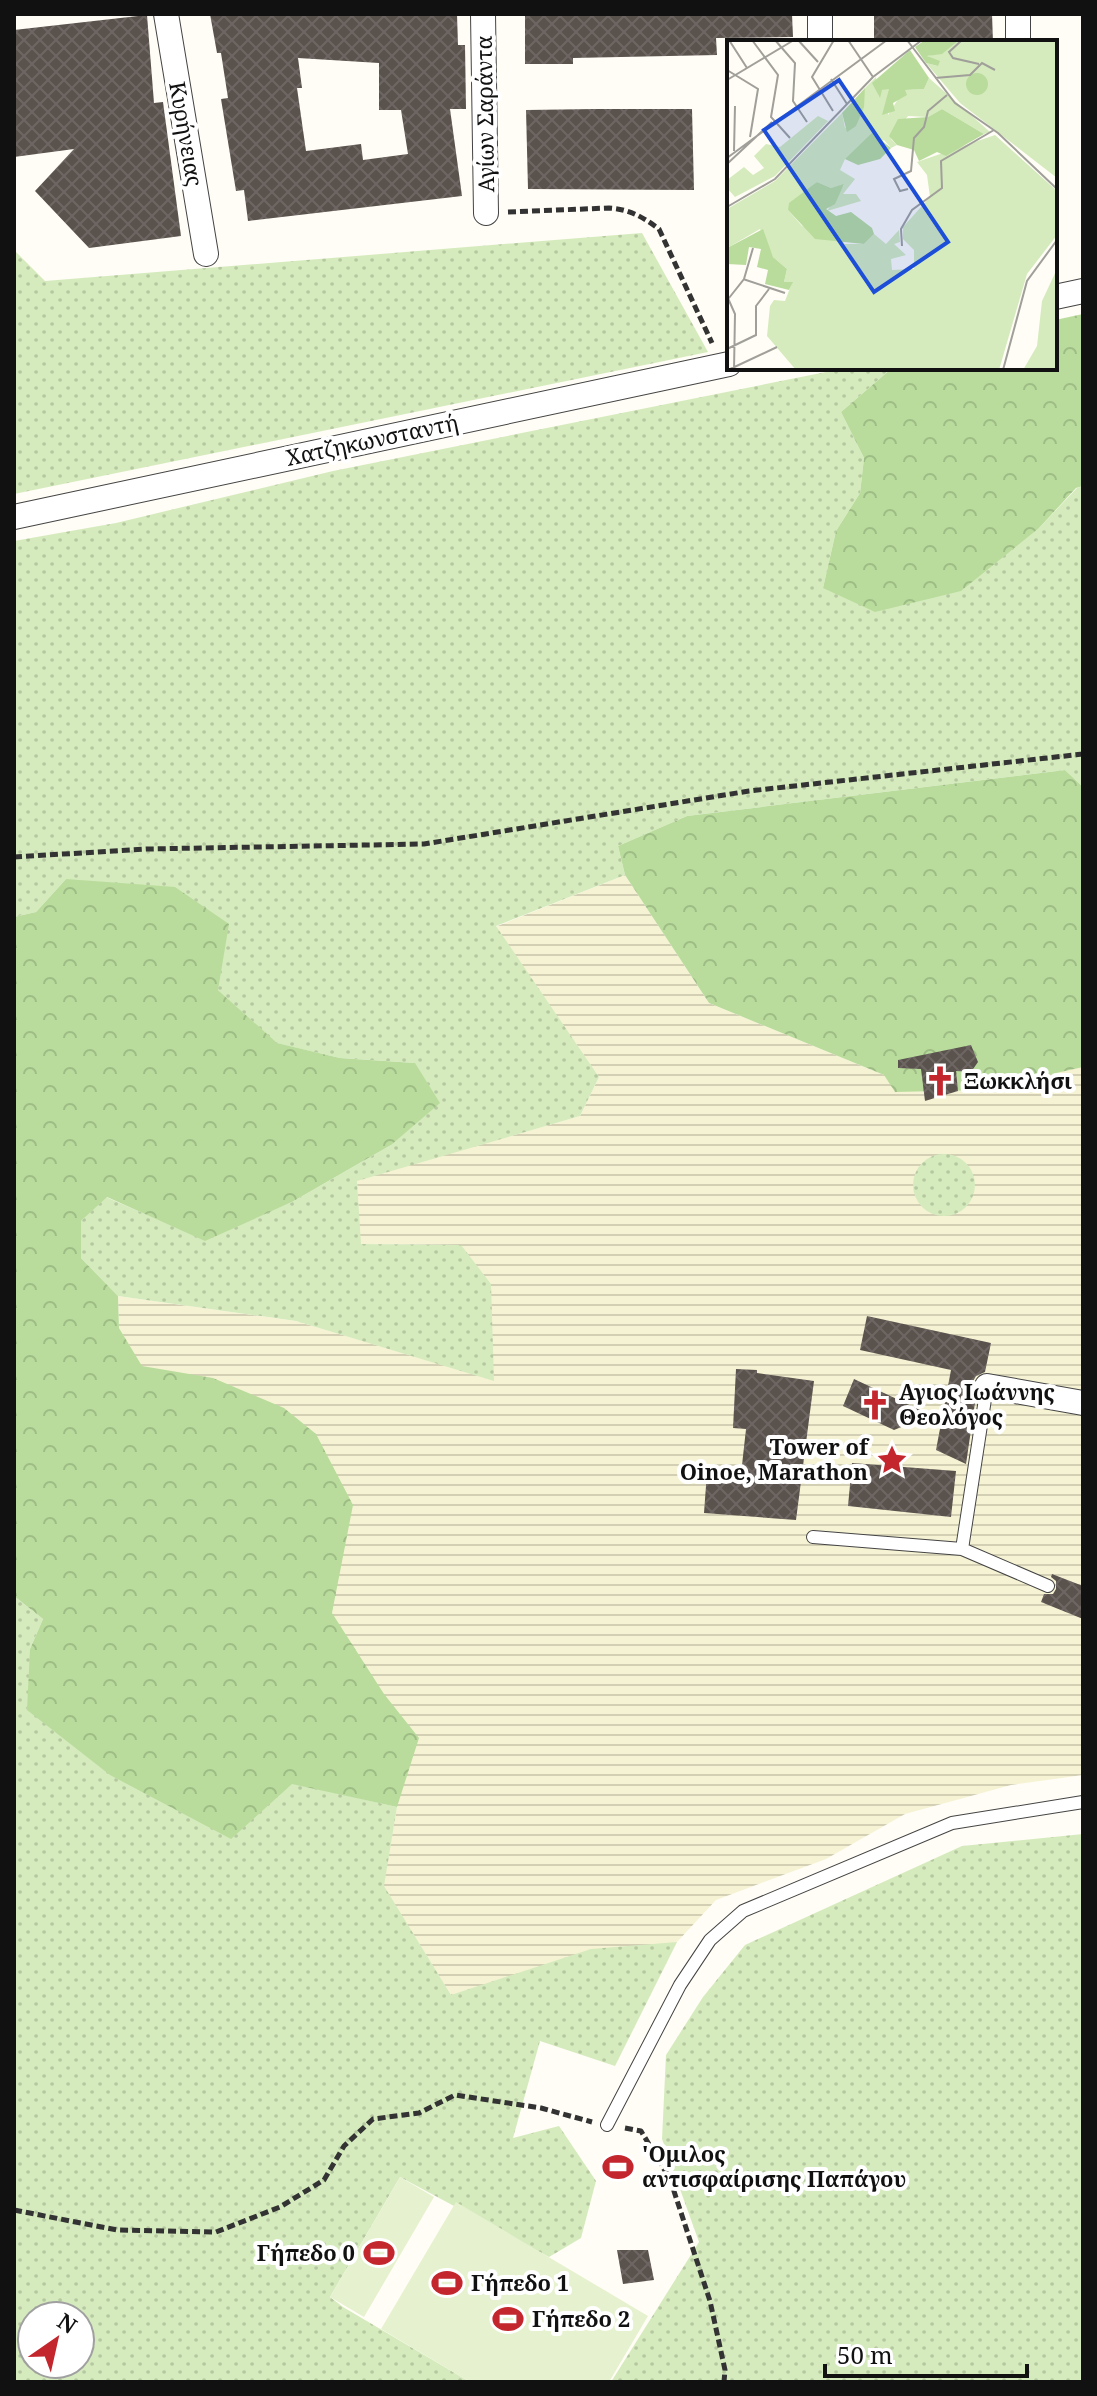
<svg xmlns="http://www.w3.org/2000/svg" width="1097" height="2396" viewBox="0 0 1097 2396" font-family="'Noto Serif',serif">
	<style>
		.farmland { fill: url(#farmland-rules) }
		.grass { fill: url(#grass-dots); fill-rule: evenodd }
		.forest { fill: url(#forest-crowns) }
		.pitch { fill: #e6f2cf }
		.building { fill: url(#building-cross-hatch); fill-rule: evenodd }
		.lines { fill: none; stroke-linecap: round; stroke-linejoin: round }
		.service-casing { stroke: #444; stroke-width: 14 }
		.minor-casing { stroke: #444; stroke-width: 26 }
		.path { stroke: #333; stroke-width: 5; stroke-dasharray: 8 4; stroke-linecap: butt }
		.service { stroke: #fff; stroke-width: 12 }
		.minor { stroke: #fff; stroke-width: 24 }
		.labels { text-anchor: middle; stroke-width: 8; stroke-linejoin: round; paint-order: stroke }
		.street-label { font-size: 22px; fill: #111; stroke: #fff }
		.poi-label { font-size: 22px; font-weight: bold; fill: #111; stroke: #fff; text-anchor: start }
		.inset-road { fill: none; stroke: #a09f9a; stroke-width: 2 }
		.view { fill: #1d4ed8; fill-opacity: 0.15; stroke: #1d4ed8; stroke-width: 4 }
		.inset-edge { fill: none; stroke: #111; stroke-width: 4 }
	</style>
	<defs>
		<pattern id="farmland-rules" width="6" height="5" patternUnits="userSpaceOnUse" patternTransform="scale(2)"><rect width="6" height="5" fill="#f6f3d4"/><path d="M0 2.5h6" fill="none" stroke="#d2cfb5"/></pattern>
		<pattern id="grass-dots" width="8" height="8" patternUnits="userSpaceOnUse" patternTransform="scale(2)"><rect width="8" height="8" fill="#d5ebbd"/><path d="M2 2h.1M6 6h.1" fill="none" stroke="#b6c8a1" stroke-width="1.8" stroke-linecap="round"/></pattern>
		<pattern id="forest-crowns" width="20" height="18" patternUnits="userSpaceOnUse" patternTransform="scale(2)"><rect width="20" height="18" fill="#b9dc9c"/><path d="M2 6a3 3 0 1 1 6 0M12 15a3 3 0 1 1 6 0" fill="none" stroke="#9ebc85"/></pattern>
		<pattern id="building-cross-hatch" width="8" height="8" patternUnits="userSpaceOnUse" patternTransform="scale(2)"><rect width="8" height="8" fill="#5a524d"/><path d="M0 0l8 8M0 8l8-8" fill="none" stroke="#6d6662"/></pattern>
	</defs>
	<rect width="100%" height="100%" fill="#fffdf5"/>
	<path class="farmland" d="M 625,875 L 709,1003 L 884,1075 L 1083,1062 L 1083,1775 L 1011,1785 L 905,1814 L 826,1859 L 716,1900 L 677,1942 L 451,1995 L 383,1886 L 397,1807 L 119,1328 L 118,1296 L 296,1321 L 493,1380 L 460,1245 L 360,1244 L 357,1180 L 580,1116 L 599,1077 L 495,927 Z"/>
	<path class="grass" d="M 642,233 L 708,352 L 14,494 L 14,250 L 45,281 Z
		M 846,368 L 892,368 L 841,412 L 864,458 L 860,493 L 836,531 L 823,588 L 1039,528 L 1077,488 L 1083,486 L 1083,787 L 1065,770 L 687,816 L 618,846 L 625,875 L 496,926 L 599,1077 L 580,1116 L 357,1181 L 361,1244 L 461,1245 L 491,1284 L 494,1381 L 296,1321 L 118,1296 L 81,1258 L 81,1221 L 106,1197 L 205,1240 L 292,1202 L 391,1145 L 415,1063 L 340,1058 L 276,1043 L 218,990 L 66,879 L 36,912 L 14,917 L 14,541 L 116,523 L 333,471 Z
		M913 1185a31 31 0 1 1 62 0a31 31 0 1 1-62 0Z
		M 14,1596 L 43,1619 L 30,1649 L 292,1783 L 397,1807 L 384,1886 L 451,1995 L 591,1949 L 677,1942 L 615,2066 L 540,2041 L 513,2138 L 559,2126 L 596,2181 L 581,2238 L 549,2257 L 400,2177 L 330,2297 L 343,2307 L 470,2382 L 14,2382 ZM 32,2316 L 80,2316 L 80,2364 L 32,2364 Z
		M 1083,1834 L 1083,2382 L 611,2382 L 699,2242 L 662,2139 L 666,2055 L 703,1997 L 745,1945 L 962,1846 Z"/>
	<path class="forest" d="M 1083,314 L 1083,486 L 1076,488 L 1039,528 L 961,591 L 875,612 L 823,588 L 836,531 L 860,493 L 864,458 L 841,412 L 892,368 L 1055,368 L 1055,320 Z
		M 1065,770 L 1083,787 L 1083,1067 L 981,1090 L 895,1092 L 884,1075 L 709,1003 L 625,875 L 618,846 L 687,816 Z
		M 66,879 L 175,887 L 229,924 L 218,990 L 277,1043 L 340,1058 L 415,1063 L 440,1103 L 391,1145 L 292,1202 L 205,1241 L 107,1197 L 81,1221 L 81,1258 L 118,1296 L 119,1328 L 142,1366 L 213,1378 L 284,1408 L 316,1434 L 353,1505 L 332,1613 L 384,1694 L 419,1738 L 397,1807 L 292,1784 L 231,1839 L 110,1775 L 27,1710 L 30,1649 L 43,1619 L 14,1596 L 14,917 L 36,912 Z"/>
	<path class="pitch" d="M 400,2177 L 434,2197 L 364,2317 L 330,2297 Z
		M 456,2202 L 648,2316 L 609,2382 L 470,2382 L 381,2329 Z"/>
	<path class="building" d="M 210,14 L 457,14 L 458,45 L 465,45 L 466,109 L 450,109 L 462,196 L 248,221 L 244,190 L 236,191 L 221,99 L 228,98 L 221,53 L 217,53 ZM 298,58 L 379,63 L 379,110 L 401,110 L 408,154 L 363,160 L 361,144 L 306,151 L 297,88 L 302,88 Z
		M 525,14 L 792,14 L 793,37 L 716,38 L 717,55 L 573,58 L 573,64 L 525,64 Z
		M 874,14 L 992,14 L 993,42 L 874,42 Z
		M 147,15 L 154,103 L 163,102 L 181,236 L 89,248 L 35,191 L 74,149 L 14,157 L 14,30 Z
		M 595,109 L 692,109 L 694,190 L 528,189 L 526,110 Z
		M 971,1045 L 978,1062 L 971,1072 L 956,1071 L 958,1091 L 925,1101 L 921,1069 L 898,1068 L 898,1060 Z
		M 867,1316 L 991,1343 L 985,1372 L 976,1376 L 972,1383 L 976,1396 L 966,1464 L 936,1450 L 951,1370 L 860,1350 Z
		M 736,1369 L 757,1370 L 757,1373 L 814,1381 L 796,1520 L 704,1513 L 707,1472 L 741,1474 L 746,1429 L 733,1428 Z
		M 854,1379 L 931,1415 L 894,1430 L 843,1406 Z
		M 852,1463 L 956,1471 L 951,1517 L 848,1506 Z
		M 1052,1574 L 1083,1586 L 1083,1619 L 1041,1602 L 1044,1594 L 1053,1594 L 1056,1589 L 1056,1581 L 1051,1577 Z
		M 617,2250 L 648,2250 L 654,2280 L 623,2284 Z"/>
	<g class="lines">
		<g class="service-casing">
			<path id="service" d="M 987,1386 L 962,1549 L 1048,1586
				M 813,1537 L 962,1549
				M 607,2125 L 680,1985 L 710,1940 L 743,1911 L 952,1823 L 1083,1802"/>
		</g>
		<g class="minor-casing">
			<path id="minor" d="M 166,14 L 206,254
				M 483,14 L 486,213
				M 820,14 L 820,42
				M 1018,42 L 1018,14
				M 1055,297 L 1083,291
				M 14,517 L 729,364
				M 987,1386 L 1083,1403"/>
		</g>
		<path class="path" d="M 508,212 L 609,208 C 629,209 643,217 659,229 L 712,343
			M 14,857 L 147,849 L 424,844 L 749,791 L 1083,754
			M 625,2128 L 641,2131 L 670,2179 L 710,2301 L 725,2370 L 724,2382
			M 14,2210 L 117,2230 L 216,2232 L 280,2207 L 324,2180 L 344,2146 L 373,2119 L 419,2113 L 455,2095 L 541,2108 L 592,2122"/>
		<use href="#service" class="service"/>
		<use href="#minor" class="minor"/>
	</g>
	<defs>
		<g id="church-bare" transform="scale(2.4)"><path d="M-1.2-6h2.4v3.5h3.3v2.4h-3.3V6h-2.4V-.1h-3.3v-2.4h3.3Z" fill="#c4262e" stroke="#fff" stroke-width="2.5" paint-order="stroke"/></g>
		<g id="sight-bare" transform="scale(2.4)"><path d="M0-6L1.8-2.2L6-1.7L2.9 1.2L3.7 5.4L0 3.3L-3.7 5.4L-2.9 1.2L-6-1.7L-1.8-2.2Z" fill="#c4262e" stroke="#fff" stroke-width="2.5" paint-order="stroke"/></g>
		<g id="stadium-bare" transform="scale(2.4)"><path d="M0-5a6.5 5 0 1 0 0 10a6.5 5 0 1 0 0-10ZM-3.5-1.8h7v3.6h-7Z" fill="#c4262e" stroke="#fff" stroke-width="2.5" paint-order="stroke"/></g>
	</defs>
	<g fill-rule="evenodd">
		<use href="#church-bare" x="940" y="1081"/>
		<use href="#church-bare" x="875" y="1405"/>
		<use href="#sight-bare" x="892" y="1460"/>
		<use href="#stadium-bare" x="618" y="2167"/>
		<use href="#stadium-bare" x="379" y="2253"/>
		<use href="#stadium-bare" x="447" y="2283"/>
		<use href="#stadium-bare" x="508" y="2319"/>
	</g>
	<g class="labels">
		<g class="street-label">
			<text transform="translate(485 114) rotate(-91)" y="8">Αγίων Σαράντα</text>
			<text transform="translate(186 134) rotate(80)" y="8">Κυρήνειας</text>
			<text transform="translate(372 440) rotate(-12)" y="8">Χατζηκωνσταντή</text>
		</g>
		<g class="poi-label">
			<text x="964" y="1089">Ξωκκλήσι</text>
			<text x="899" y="1400">Αγιος Ιωάννης<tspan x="899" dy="25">Θεολόγος</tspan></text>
			<text x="868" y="1455" text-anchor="end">Tower of<tspan x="868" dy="25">Oinoe, Marathon</tspan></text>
			<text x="642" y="2162">'Ομιλος<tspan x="642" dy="25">αντισφαίρισης Παπάγου</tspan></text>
			<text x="355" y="2261" text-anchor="end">Γήπεδο 0</text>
			<text x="471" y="2291">Γήπεδο 1</text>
			<text x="532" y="2327">Γήπεδο 2</text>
		</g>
	</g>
	<g transform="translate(727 40)">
		<rect width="330" height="330" fill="#fffdf5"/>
		<path d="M 232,0 L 330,0 L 330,138 L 233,63 L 199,23 L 211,26 L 200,17 ZM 149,37 L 152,57 L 154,50 L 162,48 L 161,75 L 177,50 L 197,49 L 202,38 L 263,92 L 257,94 L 215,69 L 201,77 L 181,76 L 164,99 L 170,105 L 164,108 L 157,100 L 118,119 L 113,130 L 128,139 L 116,154 L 129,154 L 134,161 L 100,171 L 117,145 L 104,148 L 90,142 L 61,170 L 75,186 L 114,197 L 117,204 L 137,204 L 147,194 L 159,204 L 172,190 L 173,202 L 167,204 L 179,215 L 164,219 L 165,230 L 187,229 L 187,210 L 176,199 L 176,187 L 203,157 L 200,135 L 190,122 L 268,95 L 330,151 L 330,195 L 300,234 L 272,330 L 69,330 L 40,296 L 43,266 L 47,260 L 58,261 L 65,243 L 57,242 L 60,229 L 46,217 L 33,189 L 2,207 L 0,217 L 0,169 L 48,141 L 115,73 L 118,88 L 132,78 L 138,48 ZM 91,76 L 101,81 L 48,136 L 8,157 L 0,148 L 0,140 L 17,127 L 26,135 L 37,128 L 27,116 L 39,104 L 53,107 ZM 330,229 L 330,330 L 296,330 L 310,306 L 315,261 Z" fill="#d5ebbd"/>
		<path d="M 198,0 L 232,0 L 215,14 L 200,16 L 213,21 L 211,26 L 199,23 L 188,7 ZM 183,10 L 202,38 L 197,49 L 178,50 L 180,55 L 166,63 L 168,71 L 155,75 L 162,49 L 155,50 L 153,58 L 145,43 ZM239 44a11 11 0 1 1 22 0a11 11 0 1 1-22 0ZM 138,48 L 137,67 L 129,86 L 120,92 L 115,73 ZM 215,69 L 257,94 L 219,116 L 210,112 L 192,121 L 187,110 L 170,105 L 162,96 L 171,79 L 201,77 ZM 145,93 L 164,108 L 153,119 L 131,125 L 118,119 ZM 90,142 L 104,148 L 117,144 L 108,164 L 99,169 L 109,176 L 124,172 L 145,188 L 147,194 L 137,204 L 88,199 L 61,170 L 62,163 ZM 36,189 L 46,217 L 60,229 L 57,242 L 66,242 L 62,250 L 38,244 L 41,230 L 30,227 L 34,209 L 22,207 L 19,225 L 0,224 L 2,207 Z" fill="#b9dc9c"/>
		<path class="inset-road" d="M 2,0 L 20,28M 25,0 L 51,35 L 44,77 L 63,98M 48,0 L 68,23 L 66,61 L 80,82M 71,0 L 91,22M 121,0 L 146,37M 180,0 L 228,63 L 271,93 L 330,149M 252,24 L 226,18 L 222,12 L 234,1 L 260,0M 0,30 L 31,49 L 23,97M 208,38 L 243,35 L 255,23 L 268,30M 104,39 L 120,64M 0,40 L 67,0M 106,71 L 85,37 L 107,0M 7,111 L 8,66M 0,118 L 160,0M 0,124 L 45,82M 181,149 L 173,151 L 167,139 L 184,131 L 187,98 L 197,87 L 201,71 L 220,55M 0,167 L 48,139 L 146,37 L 195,0M 175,206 L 174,189 L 185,170 L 215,148 L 214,121 L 267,90M 16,239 L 58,253M 0,256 L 8,274 L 7,330M 2,258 L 17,239 L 26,208M 0,309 L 29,295 L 29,266 L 42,249M 1,330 L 50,307M 276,330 L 300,241 L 330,200"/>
		<path class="view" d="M 112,40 L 221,202 L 147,252 L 37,90 Z"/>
		<rect width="330" height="330" class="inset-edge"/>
	</g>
	<rect width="1097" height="2396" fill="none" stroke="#111111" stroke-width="32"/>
	<g transform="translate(56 2340) rotate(34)"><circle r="38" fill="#ffffff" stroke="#a0a0a0" stroke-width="2"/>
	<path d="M0-6L14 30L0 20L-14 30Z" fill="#c4262e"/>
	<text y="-12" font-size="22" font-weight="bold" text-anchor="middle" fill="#111111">N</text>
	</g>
	<path d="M825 2364v12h202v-12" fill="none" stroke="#111111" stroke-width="4"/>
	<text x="837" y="2364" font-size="24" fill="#111111" stroke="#ffffff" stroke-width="6" paint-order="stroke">50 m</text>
</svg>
